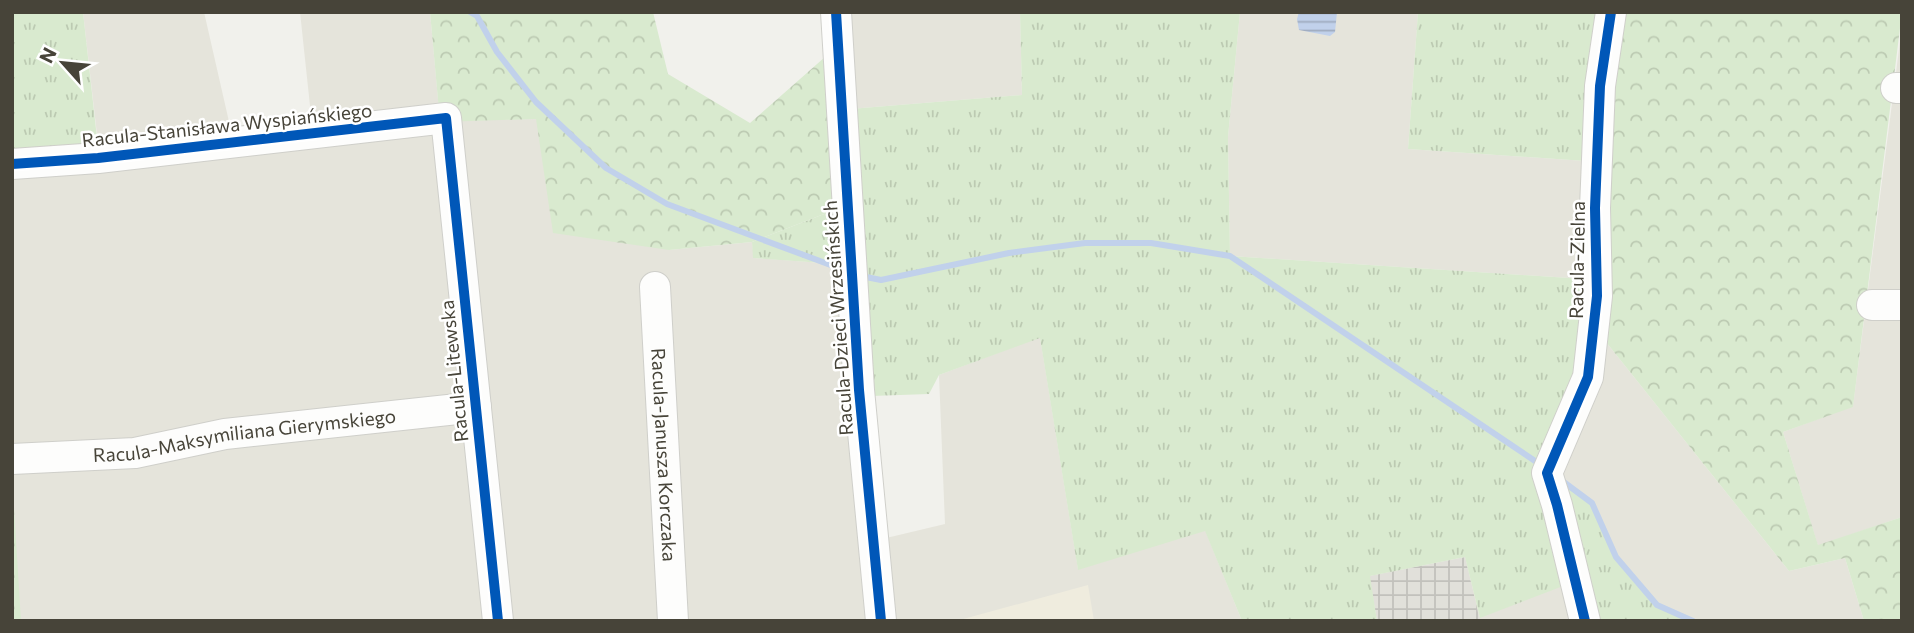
<svg xmlns="http://www.w3.org/2000/svg" width="1914" height="633" viewBox="0 0 1914 633" font-family="Commissioner,sans-serif">
	<style>
		.residential { fill: #e5e4db }
		.commercial { fill: #efecde }
		.industrial { fill: url(#industrial-grid) }
		.grass { fill: url(#grass-tufts) }
		.forest { fill: url(#forest-crowns) }
		.water { fill: url(#water-rules) }
		.lines { fill: none; stroke-linecap: round; stroke-linejoin: round }
		.stream { stroke: #c1d1eb; stroke-width: 6 }
		.minor-casing { stroke: #cfcfca; stroke-width: 32 }
		.minor { stroke: #fdfdfc; stroke-width: 30 }
		.cycleway-casing { stroke: #fff; stroke-width: 15 }
		.cycleway { stroke: #0057b8; stroke-width: 10 }
		.labels { text-anchor: middle; stroke-width: 5; stroke-linejoin: round; paint-order: stroke }
		.street-label { font-size: 19px; fill: #474439; stroke: #fff }
	</style>
	<defs>
		<pattern id="industrial-grid" width="8" height="8" patternUnits="userSpaceOnUse" patternTransform="scale(1.75)"><rect width="8" height="8" fill="#e1e0da"/><path d="M0 4h8M4 0v8" fill="none" stroke="#c2c1bc"/></pattern>
		<pattern id="grass-tufts" width="24" height="20" patternUnits="userSpaceOnUse" patternTransform="scale(1.75)"><rect width="24" height="20" fill="#d9eacf"/><path d="M3 7l-1-3M5 7V3M7 7l1-3M15 17l-1-3M17 17v-4M19 17l1-3" fill="none" stroke="#bccab2"/></pattern>
		<pattern id="forest-crowns" width="20" height="18" patternUnits="userSpaceOnUse" patternTransform="scale(1.75)"><rect width="20" height="18" fill="#d9eacf"/><path d="M2 6a3 3 0 1 1 6 0M12 15a3 3 0 1 1 6 0" fill="none" stroke="#bccab2"/></pattern>
		<pattern id="water-rules" width="6" height="5" patternUnits="userSpaceOnUse" patternTransform="scale(1.75)"><rect width="6" height="5" fill="#c1d1eb"/><path d="M0 2.5h6" fill="none" stroke="#9fabbf"/></pattern>
	</defs>
	<rect width="100%" height="100%" fill="#f1f1ec"/>
	<path class="residential" d="M 83,12 L 204,12 L 235,148 L 313,134 L 300,12 L 430,12 L 440,121 L 537,119 L 669,250 L 752,242 L 754,258 L 823,263 L 855,275 L 882,539 L 945,524 L 939,375 L 1040,337 L 1078,569 L 1205,530 L 1242,621 L 12,621 L 12,172 L 100,161 Z
		M 841,12 L 1020,12 L 1022,95 L 850,109 Z
		M 1240,12 L 1418,12 L 1408,149 L 1600,162 L 1600,280 L 1230,256 L 1228,137 Z
		M 1902,26 L 1902,517 L 1818,546 L 1783,432 L 1853,406 Z
		M 1598,332 L 1789,571 L 1845,558 L 1864,621 L 1693,621 L 1657,605 L 1616,557 L 1592,503 L 1550,471 Z
		M 1465,557 L 1480,617 L 1584,577 L 1595,621 L 1377,621 Z"/>
	<path class="commercial" d="M 1088,585 L 1094,621 L 956,621 Z"/>
	<path class="industrial" d="M 1465,557 L 1480,621 L 1377,621 L 1369,576 Z"/>
	<path class="grass" d="M 12,12 L 83,12 L 98,147 L 12,156 Z
		M 1020,12 L 1240,12 L 1228,137 L 1230,256 L 1600,280 L 1550,471 L 1592,503 L 1616,557 L 1657,605 L 1693,621 L 1595,621 L 1584,578 L 1480,618 L 1465,557 L 1370,576 L 1377,621 L 1242,621 L 1205,531 L 1078,570 L 1040,338 L 939,375 L 929,394 L 871,396 L 855,275 L 823,263 L 753,258 L 752,242 L 850,204 L 850,109 L 1022,95 Z
		M 1418,12 L 1617,12 L 1600,162 L 1408,149 Z"/>
	<path class="forest" d="M 430,12 L 653,12 L 668,74 L 750,123 L 842,42 L 850,204 L 752,242 L 669,250 L 553,233 L 536,119 L 440,122 Z
		M 1617,12 L 1902,12 L 1853,407 L 1783,432 L 1818,545 L 1902,517 L 1902,621 L 1864,621 L 1845,558 L 1789,571 L 1598,332 Z
		M 12,475 L 21,621 L 12,621 Z"/>
	<path class="water" d="M 1299,12 L 1337,12 L 1335,32 L 1330,36 L 1299,30 L 1297,19 Z"/>
	<g class="lines">
		<path class="stream" d="M 470,12 L 477,16 L 497,52 L 536,102 L 606,168 L 667,204 L 844,270
			M 861,276 L 881,280 L 1009,253 L 1085,243 L 1151,243 L 1230,256 L 1541,465
			M 1561,480 L 1592,503 L 1616,557 L 1657,605 L 1693,621"/>
		<g class="minor-casing">
			<g id="minor">
				<path d="M 836,12 L 859,390 L 881,621"/>
				<path d="M 1896,88 L 1902,88"/>
				<path d="M 12,164 L 98,158 L 446,118 L 498,621"/>
				<path id="s1" d="M 655,287 L 673,621"/>
				<path d="M 1872,305 L 1902,305"/>
				<path id="s2" d="M 12,459 L 135,453 L 225,434 L 476,407"/>
				<path d="M 1585,621 L 1557,505 L 1547,473 L 1588,377 L 1597,296 L 1595,208 L 1600,86 L 1611,12"/>
			</g>
		</g>
		<use href="#minor" class="minor"/>
		<g class="cycleway-casing">
			<path id="cycleway" d="M 836,12 L 859,390 L 881,621
				M 12,164 L 98,158 L 446,118 L 498,621
				M 1585,621 L 1557,505 L 1547,473 L 1588,377 L 1597,296 L 1595,208 L 1600,86 L 1611,12"/>
		</g>
		<use href="#cycleway" class="cycleway"/>
	</g>
	<g class="labels">
		<g class="street-label">
			<text transform="translate(227 125) rotate(-6)" y="7">Racula-Stanisława Wyspiańskiego</text>
			<text transform="translate(1577 260) rotate(-89)" y="7">Racula-Zielna</text>
			<text transform="translate(838 318) rotate(-94)" y="7">Racula-Dzieci Wrzesińskich</text>
			<text transform="translate(454 371) rotate(-96)" y="7">Racula-Litewska</text>
			<text dy="7" stroke="none"><textPath href="#s2" startOffset="234">Racula-Maksymiliana Gierymskiego</textPath></text>
			<text dy="7" stroke="none"><textPath href="#s1" startOffset="168">Racula-Janusza Korczaka</textPath></text>
		</g>
	</g>
	<rect width="1914" height="633" fill="none" stroke="#474439" stroke-width="28"/>
	<g transform="translate(63 63) rotate(297)" stroke="#ffffff" stroke-width="5" paint-order="stroke">
	<path d="M0-5L12 26L0 18L-12 26Z" fill="#474439"/>
	<text y="-10" font-size="19" font-weight="bold" text-anchor="middle" fill="#474439">N</text>
	</g>
</svg>
